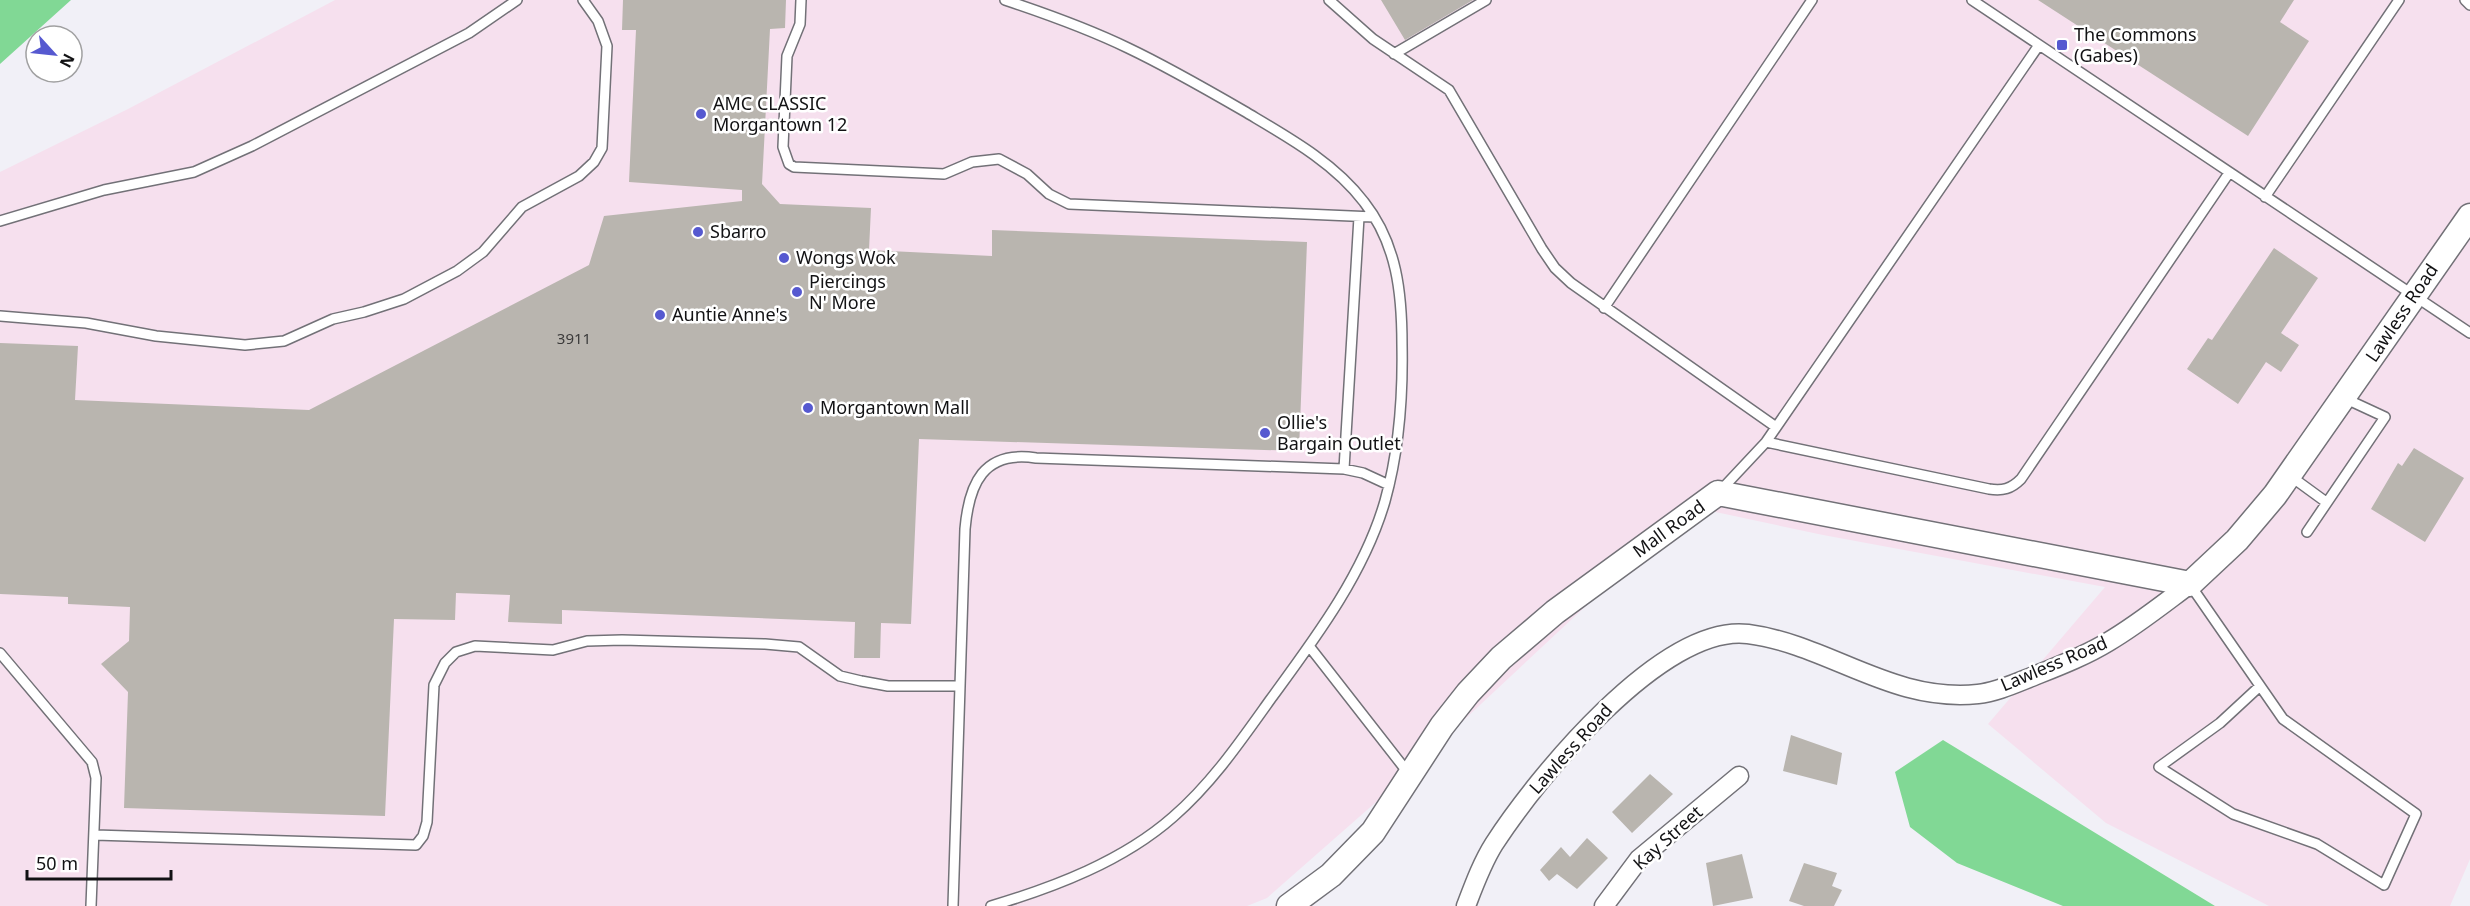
<svg xmlns="http://www.w3.org/2000/svg" width="2470" height="906" viewBox="0 0 2470 906" font-family="'Noto Sans',sans-serif">
	<style>
		.commercial { fill: #f6e0ee }
		.forest { fill: #81d895 }
		.building { fill: #b9b5af }
		.lines { fill: none; stroke-linecap: round; stroke-linejoin: round }
		.lane-casing { stroke: #727177; stroke-width: 12 }
		.street-casing { stroke: #727177; stroke-width: 21 }
		.secondary-casing { stroke: #727177; stroke-width: 27 }
		.lane { stroke: #fff; stroke-width: 9 }
		.street { stroke: #fff; stroke-width: 18 }
		.secondary { stroke: #fff; stroke-width: 24 }
		.poi-dot { fill: #5659d0; stroke: #fff; stroke-width: 2 }
		.labels { text-anchor: middle; stroke-width: 5; stroke-linejoin: round; paint-order: stroke }
		.number-label { font-size: 15px; fill: #3c3b3b }
		.poi-label { font-size: 18px; fill: #121214; stroke: #fff; text-anchor: start }
		.street-label { font-size: 18px; fill: #121214; stroke: #fff }
	</style>
	<rect width="100%" height="100%" fill="#f1f0f7"/>
	<path class="commercial" d="M 335,0 L 2470,0 L 2470,859 L 2450,906 L 2269,906 L 2106,823 L 1988,724 L 2105,587 L 1823,535 L 1692,507 L 1375,803 L 1267,898 L 1247,906 L 0,906 L 0,172 L 128,109 Z"/>
	<path class="forest" d="M 0,0 L 71,0 L 0,64 Z
		M 1943,740 L 2215,906 L 2063,906 L 1957,863 L 1910,827 L 1895,772 Z"/>
	<path class="building" d="M 623,0 L 786,0 L 785,28 L 770,29 L 762,184 L 780,204 L 871,208 L 869,250 L 992,256 L 992,230 L 1307,242 L 1299,451 L 919,439 L 911,624 L 881,623 L 880,658 L 854,658 L 855,622 L 562,610 L 562,624 L 508,622 L 510,595 L 456,593 L 455,620 L 394,619 L 385,816 L 124,808 L 128,692 L 101,664 L 129,641 L 130,607 L 68,604 L 68,597 L 0,594 L 0,343 L 78,346 L 75,400 L 309,410 L 589,265 L 604,216 L 742,201 L 742,190 L 629,182 L 636,30 L 622,30 Z
		M 1381,0 L 1473,0 L 1405,40 Z
		M 2038,0 L 2294,0 L 2280,22 L 2309,41 L 2248,136 Z
		M 2274,248 L 2318,278 L 2281,333 L 2299,345 L 2281,372 L 2266,362 L 2238,404 L 2187,369 L 2208,338 L 2212,340 Z
		M 2414,448 L 2464,478 L 2425,542 L 2371,509 L 2398,463 L 2402,466 Z
		M 1791,735 L 1842,753 L 1837,785 L 1783,771 Z
		M 1650,774 L 1673,794 L 1632,833 L 1612,812 Z
		M 1587,838 L 1608,858 L 1577,889 L 1557,874 L 1549,881 L 1540,870 L 1561,847 L 1570,857 Z
		M 1742,854 L 1753,898 L 1713,906 L 1706,863 Z
		M 1804,863 L 1837,873 L 1832,886 L 1842,890 L 1834,906 L 1804,906 L 1789,901 Z"/>
	<g class="lines">
		<g class="lane-casing">
			<path id="lane" d="M 801,0 L 800,24 L 787,56 L 783,147 L 789,164 L 794,167 L 944,174 L 972,162 L 999,159 L 1027,174 L 1049,194 L 1069,204 L 1374,217
				M 1329,0 L 1373,39 L 1449,90 L 1542,249 L 1555,268 L 1571,283 L 1776,427
				M 1972,0 L 2470,333
				M 2465,0 L 2470,5
				M 1394,54 L 1486,0
				M 2265,197 L 2399,0
				M 0,221 L 104,190 L 194,172 L 252,146 L 469,33 L 517,0
				M 1604,308 L 1812,0
				M 0,316 L 86,323 L 156,336 L 245,345 L 284,341 L 333,319 L 364,312 L 404,299 L 457,271 L 483,252 L 522,207 L 579,176 L 594,162 L 602,148 L 607,46 L 598,21 L 583,0
				M 1766,442 L 1989,489 C 2003,491 2011,489 2021,479 L 2229,173
				M 1344,469 L 1359,217
				M 2289,475 L 2326,502
				M 1721,490 L 1766,442 L 2039,45
				M 2307,532 L 2385,417 L 2344,398
				M 2191,586 L 2283,719 L 2416,814 L 2384,885 L 2317,844 L 2233,814 L 2159,767 L 2220,723 L 2260,686
				M 1309,646 L 1409,774
				M 0,653 L 92,762 L 96,778 L 91,906
				M 95,835 L 416,845 L 423,836 L 427,822 L 434,685 L 445,663 L 456,652 L 475,646 L 553,650 L 587,641 L 622,640 L 765,644 L 799,647 L 840,676 L 861,681 L 888,686 L 959,686
				M 953,906 L 965,529 C 969,484 983,450 1036,458 L 1344,469 L 1363,473 L 1389,485
				M 991,906 C 1055,887 1123,861 1173,817 C 1212,783 1240,742 1270,700 C 1314,640 1364,574 1385,501 C 1399,451 1403,397 1402,345 C 1402,293 1397,244 1364,202 C 1334,162 1286,136 1244,111 C 1206,89 1168,67 1128,48 C 1089,29 1047,14 1005,0"/>
		</g>
		<g class="street-casing">
			<path id="street" d="M 1466,906 C 1474,885 1482,863 1494,844 C 1536,779 1662,623 1748,634 C 1830,645 1891,703 1978,694 C 1997,692 2016,683 2034,676 C 2059,666 2085,656 2108,642 C 2137,625 2163,604 2190,584
				M 1604,906 L 1639,859 L 1739,776"/>
		</g>
		<g class="secondary-casing">
			<path id="secondary" d="M 1289,906 L 1331,875 L 1373,832 L 1442,726 L 1468,693 L 1501,658 L 1555,612 L 1718,493 L 2190,584 L 2237,540 L 2275,495 L 2470,216"/>
		</g>
		<use href="#lane" class="lane"/>
		<use href="#street" class="street"/>
		<use href="#secondary" class="secondary"/>
	</g>
	<g class="poi-dot">
		<rect x="2056" y="39" width="12" height="12" rx="3"/>
		<circle cx="701" cy="114" r="6"/>
		<circle cx="698" cy="232" r="6"/>
		<circle cx="784" cy="258" r="6"/>
		<circle cx="797" cy="292" r="6"/>
		<circle cx="660" cy="315" r="6"/>
		<circle cx="808" cy="408" r="6"/>
		<circle cx="1265" cy="433" r="6"/>
	</g>
	<g class="labels">
		<g class="number-label">
			<text x="574" y="344">3911</text>
		</g>
		<g class="poi-label">
			<text x="2074" y="41">The Commons<tspan x="2074" dy="21">(Gabes)</tspan></text>
			<text x="713" y="110">AMC CLASSIC<tspan x="713" dy="21">Morgantown 12</tspan></text>
			<text x="710" y="238">Sbarro</text>
			<text x="796" y="264">Wongs Wok</text>
			<text x="809" y="288">Piercings<tspan x="809" dy="21">N' More</tspan></text>
			<text x="672" y="321">Auntie Anne's</text>
			<text x="820" y="414">Morgantown Mall</text>
			<text x="1277" y="429">Ollie's<tspan x="1277" dy="21">Bargain Outlet</tspan></text>
		</g>
		<g class="street-label">
			<text transform="translate(2402 313) rotate(-56)" y="6">Lawless Road</text>
			<text transform="translate(1669 529) rotate(-36)" y="6">Mall Road</text>
			<text transform="translate(2054 664) rotate(-23)" y="6">Lawless Road</text>
			<text transform="translate(1571 749) rotate(-48)" y="6">Lawless Road</text>
			<text transform="translate(1668 838) rotate(-42)" y="6">Kay Street</text>
		</g>
	</g>
	<g transform="translate(54 54) rotate(117)"><circle r="28" fill="#ffffff" stroke="#a0a0a1" stroke-width="1.5"/>
	<path d="M0-4.5L10 22L0 15L-10 22Z" fill="#5659d0"/>
	<text y="-9" font-size="16" font-weight="bold" text-anchor="middle" fill="#121214">N</text>
	</g>
	<path d="M27 870v9h144v-9" fill="none" stroke="#121214" stroke-width="3"/>
	<text x="36" y="870" font-size="18" fill="#121214" stroke="#ffffff" stroke-width="4.5" paint-order="stroke">50 m</text>
</svg>
